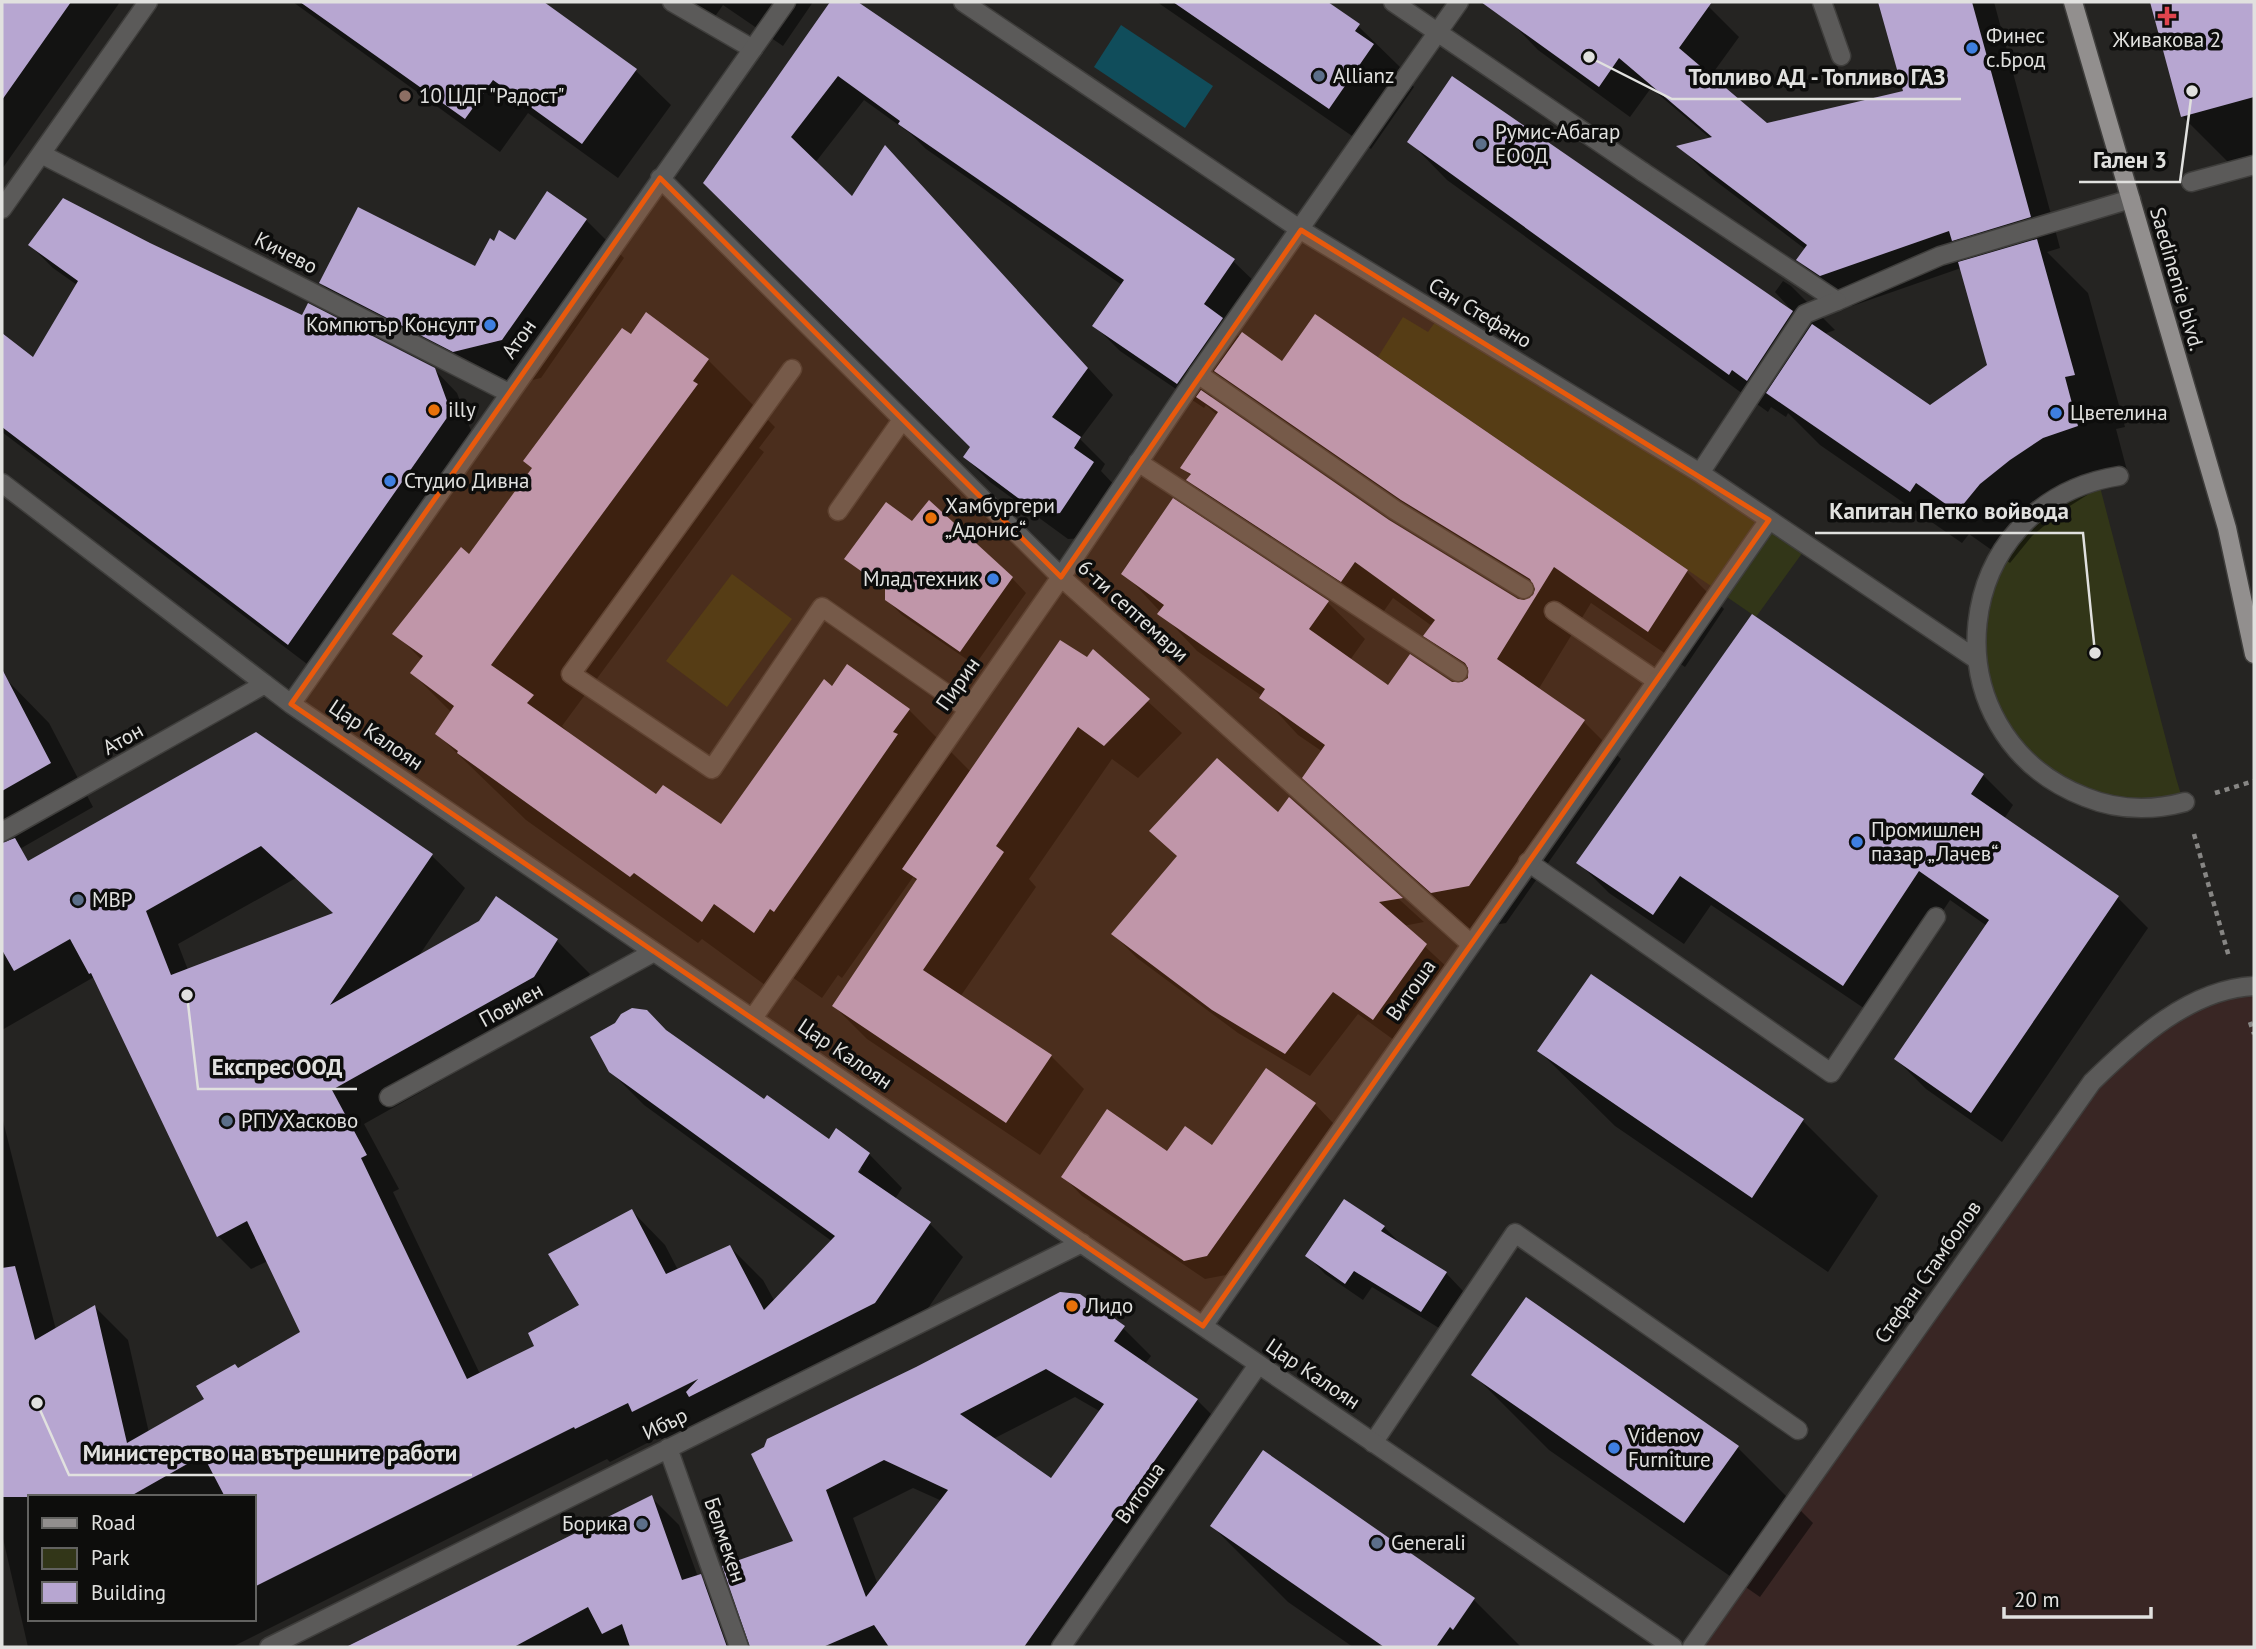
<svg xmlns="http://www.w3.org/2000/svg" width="2256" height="1649" viewBox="0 0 2256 1649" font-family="'PT Sans',sans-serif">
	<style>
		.industrial { fill: #392624 }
		.green { fill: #323618 }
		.water { fill: #104d5b }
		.shadow { fill: #0007; fill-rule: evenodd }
		.building { fill: #b7a6d1; fill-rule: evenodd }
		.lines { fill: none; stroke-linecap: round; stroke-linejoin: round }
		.service-casing { stroke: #3f3e3c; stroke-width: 21 }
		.pedestrian-casing { stroke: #3f3e3c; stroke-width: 21 }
		.minor-casing { stroke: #3f3e3c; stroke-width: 21 }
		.tertiary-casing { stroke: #3f3e3c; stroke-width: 21 }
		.primary-casing { stroke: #3f3e3c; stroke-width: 21 }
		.path { stroke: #878684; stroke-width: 4.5; stroke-dasharray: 5 5; stroke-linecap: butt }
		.service { stroke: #5b5a59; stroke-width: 18 }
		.pedestrian { stroke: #5b5a59; stroke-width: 18 }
		.minor { stroke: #5b5a59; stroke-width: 18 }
		.tertiary { stroke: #5b5a59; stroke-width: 18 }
		.primary { stroke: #928f8e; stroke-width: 18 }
		.marked { fill: #e8590c; fill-opacity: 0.2; stroke: #e8590c; stroke-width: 5; stroke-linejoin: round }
		.health-dot { fill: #e0444e; stroke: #0d0d0c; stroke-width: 2.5 }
		.shop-dot { fill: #3f7fe0; stroke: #0d0d0c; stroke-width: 2.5 }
		.service-dot { fill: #5c6f8a; stroke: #0d0d0c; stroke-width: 2.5 }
		.education-dot { fill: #8d6e63; stroke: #0d0d0c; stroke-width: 2.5 }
		.food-dot { fill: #e8710a; stroke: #0d0d0c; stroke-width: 2.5 }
		.labels { text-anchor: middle; stroke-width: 7; stroke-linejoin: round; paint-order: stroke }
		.poi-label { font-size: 21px; fill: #e1e1df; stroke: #0d0d0c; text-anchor: start }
		.street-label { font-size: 21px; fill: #e1e1df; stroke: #0d0d0c }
		.leader { fill: none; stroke: #e1e1df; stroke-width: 2.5 }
		.callout-dot { fill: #e1e1df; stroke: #0d0d0c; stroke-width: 2.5 }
		.callout-label { font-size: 23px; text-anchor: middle; font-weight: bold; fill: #e1e1df; stroke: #0d0d0c; stroke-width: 7; stroke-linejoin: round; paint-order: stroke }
	</style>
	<rect width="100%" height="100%" fill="#252422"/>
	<path class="industrial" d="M 2254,986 L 2254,1647 L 1697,1647 L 2092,1082 L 2187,1007 Z"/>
	<path class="green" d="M 1443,311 L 1803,552 L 1756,617 L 1378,357 L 1403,317 L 1428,332 Z
		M 2100,487 L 2176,778 L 2182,798 L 2131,801 L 2097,795 L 2039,766 L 1992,700 L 1982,642 L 1998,574 L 2017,538 L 2041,514 Z
		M 732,574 L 792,619 L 727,707 L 666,661 Z"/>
	<path class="water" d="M 1121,25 L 1213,86 L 1185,128 L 1094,67 Z"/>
	<path class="shadow" d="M 2,2 L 120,2 L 2,169 Z
		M 293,2 L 540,2 L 636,71 L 671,105 L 618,178 L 528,113 L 500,152 Z
		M 677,2 L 813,2 L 783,46 L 723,5 L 709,25 Z
		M 833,2 L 855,2 L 1233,261 L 1259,286 L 1230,328 L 1240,337 L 1283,363 L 1315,316 L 1687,572 L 1724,609 L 1685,667 L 1591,603 L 1538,690 L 1584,722 L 1621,759 L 1506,923 L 1470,929 L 1342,815 L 1305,778 L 1323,752 L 1298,735 L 1262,696 L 1197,651 L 1124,573 L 1327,602 L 1365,639 L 1350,660 L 1388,687 L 1463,684 L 1470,678 L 1425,635 L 1432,626 L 1393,598 L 1379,618 L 1226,517 L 1189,480 L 1191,476 L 1183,468 L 1218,416 L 1206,405 L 1204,408 L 1120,351 L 1095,326 L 1122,285 L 926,149 L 911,134 L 864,100 L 815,163 L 852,199 L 885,147 L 1113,395 L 1080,439 L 1105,464 L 1101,471 L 1118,489 L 1086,538 L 1068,539 L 990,482 L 965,457 L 973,447 L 705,183 ZM 1224,379 L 1253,408 L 1440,537 L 1536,596 L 1525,602 L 1517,600 L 1388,521 L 1210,399 Z
		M 1157,2 L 1325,2 L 1358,26 L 1400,67 L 1398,70 L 1414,87 L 1371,149 Z
		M 1520,2 L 1711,2 L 1708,6 L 1739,37 L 1710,77 L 1767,125 L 1905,92 L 1894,2 L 1994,2 L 2060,248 L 2047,252 L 2088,293 L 2125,427 L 2116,429 L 2129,478 L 2095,490 L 2062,511 L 2032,536 L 2010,563 L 1969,534 L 1962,543 L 1820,445 L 1788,413 L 1786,417 L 1771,407 L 1768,412 L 1447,180 L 1410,142 L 1453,78 L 1796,315 L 1775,292 L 1783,281 L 1791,286 L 1835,330 L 1824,334 L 1930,407 L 1989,365 L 1961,268 L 1852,306 L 1829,290 L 1798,260 L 1805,249 L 1709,176 L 1680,147 L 1711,139 L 1651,88 L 1630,117 L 1538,50 L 1508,19 Z
		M 2151,2 L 2254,2 L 2254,174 L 2243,177 L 2182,116 Z
		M 586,220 L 624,258 L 541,378 L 493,389 L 359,321 L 321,283 L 475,268 L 495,243 L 516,242 Z
		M 30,245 L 303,318 L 434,369 L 457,393 L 473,436 L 311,667 L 2,432 L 2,336 L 34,360 L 77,285 L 53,268 Z
		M 631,337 L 708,360 L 775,427 L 759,448 L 764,452 L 562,726 L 576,740 L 657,797 L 722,826 L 847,666 L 909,710 L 971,772 L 1093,651 L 1182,733 L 1138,778 L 1112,759 L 1029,879 L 1036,887 L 960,997 L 1051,1056 L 1084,1089 L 1040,1155 L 867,1039 L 834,1006 L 918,882 L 913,877 L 842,978 L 838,975 L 822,998 L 782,970 L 769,988 L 702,939 L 698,943 L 526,820 L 437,734 L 452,713 L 412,673 L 422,660 L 395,633 L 469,557 Z
		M 913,523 L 1012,578 L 1026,593 L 975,665 L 902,615 L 887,600 L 887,592 L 847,559 Z
		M 6,679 L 49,723 L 93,807 L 18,850 L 2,854 L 2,681 Z
		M 256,734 L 431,855 L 465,888 L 418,957 L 557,941 L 590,974 L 567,1010 L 364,1124 L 399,1189 L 393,1192 L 480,1374 L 537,1347 L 582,1306 L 632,1211 L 665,1245 L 678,1270 L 730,1247 L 763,1280 L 775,1302 L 833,1242 L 644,1105 L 610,1071 L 670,1035 L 764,1102 L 830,1142 L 869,1154 L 902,1188 L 895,1199 L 930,1224 L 963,1257 L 909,1336 L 667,1444 L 659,1437 L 610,1462 L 607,1459 L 232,1647 L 28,1647 L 2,1534 L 2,1117 L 56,1330 L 95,1307 L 128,1340 L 149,1433 L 206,1400 L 239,1370 L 302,1333 L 268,1261 L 251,1269 L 218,1236 L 94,977 L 2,1030 L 2,872 L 25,860 L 28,863 ZM 296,878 L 334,914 L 188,970 L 178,944 ZM 858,1168 L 862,1168 L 855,1180 ZM 30,1497 L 254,1497 L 254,1619 L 30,1619 Z
		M 1983,775 L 2013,805 L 2004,819 L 2118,898 L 2148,928 L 2002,1142 L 1926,1089 L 1896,1059 L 1987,926 L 1950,900 L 1874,1015 L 1711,905 L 1684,944 L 1609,893 L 1579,863 Z
		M 1289,799 L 1424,922 L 1403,926 L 1450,970 L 1398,1043 L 1358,1014 L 1310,1076 L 1238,1033 L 1137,958 L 1113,934 L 1178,857 L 1152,831 L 1279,814 Z
		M 1539,1051 L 1803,1121 L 1878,1196 L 1828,1272 L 1615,1126 Z
		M 1267,1071 L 1315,1104 L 1334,1124 L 1226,1275 L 1205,1279 L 1082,1196 L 1063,1176 L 1168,1153 L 1213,1147 Z
		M 1384,1227 L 1401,1244 L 1446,1273 L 1463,1291 L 1439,1328 L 1372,1287 L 1363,1300 L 1325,1274 L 1308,1256 Z
		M 1527,1300 L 1738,1448 L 1813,1523 L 1760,1597 L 1549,1450 L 1473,1374 Z
		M 1123,1328 L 1151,1356 L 1145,1364 L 1197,1400 L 1225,1428 L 1072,1647 L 752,1647 L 795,1542 L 754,1455 ZM 1075,1397 L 1101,1412 L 1052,1480 L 993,1439 ZM 913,1488 L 942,1501 L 878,1585 L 853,1518 Z
		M 651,1497 L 679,1525 L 698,1577 L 728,1604 L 744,1647 L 348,1647 Z
		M 1212,1526 L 1474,1600 L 1521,1647 L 1353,1647 L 1288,1602 Z"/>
	<path class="building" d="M 2,2 L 71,2 L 2,100 Z
		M 300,2 L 544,2 L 637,69 L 582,144 L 493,80 L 465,119 Z
		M 830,2 L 858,2 L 1235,259 L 1204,304 L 1223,318 L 1177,384 L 1092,326 L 1124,280 L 898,124 L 900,121 L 838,76 L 791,137 L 852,196 L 885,145 L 1088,368 L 1052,417 L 1081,437 L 1074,448 L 1094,462 L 1060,513 L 1041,515 L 963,457 L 970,447 L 703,183 Z
		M 1173,2 L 1328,2 L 1360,24 L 1355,31 L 1374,44 L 1329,109 Z
		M 1481,2 L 1712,2 L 1679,48 L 1767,123 L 1903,91 L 1878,2 L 1972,2 L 2031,217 L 1952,241 L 1949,231 L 1820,276 L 1796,260 L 1807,245 L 1676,146 L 1712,137 L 1619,58 L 1599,87 Z
		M 2150,2 L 2254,2 L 2254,97 L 2181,117 Z
		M 1452,76 L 1793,311 L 1747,381 L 1732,370 L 1729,375 L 1407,142 Z
		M 547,191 L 587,219 L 502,340 L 453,352 L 319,283 L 358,207 L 475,266 L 490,238 L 494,241 L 499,230 L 515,240 Z
		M 63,198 L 150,243 L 302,315 L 308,303 L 435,368 L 451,412 L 288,645 L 2,427 L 2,333 L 33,357 L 78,281 L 28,245 Z
		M 2037,239 L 2075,375 L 2065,377 L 2078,426 L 2043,438 L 2010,460 L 1980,484 L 1957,512 L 1916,483 L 1910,492 L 1766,393 L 1812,324 L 1930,405 L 1987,365 L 1958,262 Z
		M 646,312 L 709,359 L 693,381 L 698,384 L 491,665 L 534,695 L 527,703 L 656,794 L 663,785 L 721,824 L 824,679 L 832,686 L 847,664 L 910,709 L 893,732 L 898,734 L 821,845 L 774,912 L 770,909 L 754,933 L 714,904 L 702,922 L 634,873 L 630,877 L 457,753 L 458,751 L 435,734 L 454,706 L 410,673 L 423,656 L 392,634 L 461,547 L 469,554 L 532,468 L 523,461 L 622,328 L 631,334 Z
		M 1315,314 L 1688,570 L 1648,632 L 1554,567 L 1497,659 L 1585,720 L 1469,886 L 1431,893 L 1302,778 L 1325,745 L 1259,698 L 1265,689 L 1157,614 L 1164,605 L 1121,574 L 1173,498 L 1329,601 L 1309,629 L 1388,685 L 1410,654 L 1452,682 L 1462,682 L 1468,678 L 1468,668 L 1465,663 L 1423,636 L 1435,620 L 1355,562 L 1341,582 L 1186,480 L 1191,474 L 1180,468 L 1218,412 L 1196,397 L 1201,390 L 1389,520 L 1518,599 L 1524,600 L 1533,595 L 1535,589 L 1530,579 L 1401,500 L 1214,371 L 1242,332 L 1282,361 Z
		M 929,500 L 1013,577 L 960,652 L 885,600 L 885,588 L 844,559 L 886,502 L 912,521 Z
		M 1752,614 L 1984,774 L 1971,794 L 2119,896 L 1971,1113 L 1894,1059 L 1989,920 L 1919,871 L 1843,986 L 1680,876 L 1653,915 L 1576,863 Z
		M 1060,640 L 1087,657 L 1093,649 L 1150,699 L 1104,746 L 1078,727 L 996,846 L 1004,852 L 923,970 L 1052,1055 L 1006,1123 L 832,1006 L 917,879 L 902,869 Z
		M 2,669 L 51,763 L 2,791 Z
		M 256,732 L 433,854 L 330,1005 L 479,921 L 496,896 L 558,939 L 534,977 L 332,1090 L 367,1155 L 361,1158 L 467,1379 L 534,1346 L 528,1333 L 579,1305 L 548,1254 L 632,1209 L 666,1274 L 730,1245 L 764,1310 L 835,1236 L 609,1072 L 590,1037 L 615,1023 L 621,1014 L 632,1008 L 647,1010 L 666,1030 L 764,1099 L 767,1095 L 829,1139 L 836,1128 L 870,1153 L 858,1172 L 931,1222 L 875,1303 L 689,1397 L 686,1392 L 698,1379 L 632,1412 L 628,1403 L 575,1429 L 574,1427 L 254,1587 L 254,1497 L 225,1497 L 203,1455 L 129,1497 L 2,1497 L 2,1268 L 15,1266 L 35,1340 L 95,1305 L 127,1443 L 204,1399 L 196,1386 L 235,1364 L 238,1368 L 300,1332 L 247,1221 L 217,1237 L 91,973 L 89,974 L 70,939 L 14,971 L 2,950 L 2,843 L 15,838 L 28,861 ZM 261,846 L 333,913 L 171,975 L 146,911 Z
		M 1217,758 L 1278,812 L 1289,797 L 1403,898 L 1379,902 L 1427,944 L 1373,1020 L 1333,992 L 1285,1054 L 1212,1010 L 1111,934 L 1177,856 L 1149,831 Z
		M 1591,974 L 1804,1119 L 1752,1198 L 1537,1051 Z
		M 1266,1068 L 1316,1103 L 1207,1256 L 1184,1261 L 1061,1177 L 1107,1109 L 1167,1151 L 1185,1126 L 1212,1145 Z
		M 1344,1199 L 1385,1226 L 1381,1231 L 1447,1272 L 1421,1312 L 1354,1271 L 1345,1284 L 1305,1256 Z
		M 1060,1292 L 1080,1294 L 1125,1326 L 1114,1341 L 1198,1399 L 1024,1647 L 889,1647 L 874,1625 L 823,1647 L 750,1647 L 722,1566 L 793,1541 L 751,1454 L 764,1447 L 767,1439 L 916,1367 ZM 1046,1369 L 1104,1404 L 1051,1478 L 960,1414 ZM 884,1460 L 948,1490 L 866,1597 L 826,1490 Z
		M 1526,1297 L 1739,1446 L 1684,1523 L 1471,1375 Z
		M 1263,1450 L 1475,1598 L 1453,1630 L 1450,1627 L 1436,1647 L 1384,1647 L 1210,1526 Z
		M 652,1495 L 682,1580 L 701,1574 L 727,1647 L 630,1647 L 622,1624 L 602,1634 L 588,1607 L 514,1647 L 346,1647 Z"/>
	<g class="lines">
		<g class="service-casing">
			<path id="service" d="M 672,2 L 753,49
				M 1822,2 L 1841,56
				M 1643,172 L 1837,301 L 1940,256 L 2131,199
				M 792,369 L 571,674 L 712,769 L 822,607 L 968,709
				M 1198,374 L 1395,510 L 1524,589
				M 1138,462 L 1458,672
				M 1554,611 L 1657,681
				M 1528,862 L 1831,1073 L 1936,917
				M 1373,1443 L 1515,1233 L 1798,1430"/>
		</g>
		<g class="pedestrian-casing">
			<path id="pedestrian" d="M 963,2 L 1301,230 L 1700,473 L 1976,659
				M 1198,374 L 1401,84
				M 1700,473 L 1805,314 L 1837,301
				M 2119,476 C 1948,503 1924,734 2085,797 C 2117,810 2152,811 2185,802
				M 1657,681 L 1769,520"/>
		</g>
		<g class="minor-casing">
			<path id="minor" d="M 1393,2 L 1643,172
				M 1401,84 L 1459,2
				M 41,154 L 509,393
				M 660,178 L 1061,577 L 1471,944
				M 2191,182 L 2254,165
				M 2,209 L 148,2
				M 2,483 L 291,704 L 1673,1647
				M 838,511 L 902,420
				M 291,704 L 786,2
				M 2,832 L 265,684
				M 753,1018 L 1061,577 L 1198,374
				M 389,1097 L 654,952
				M 1203,1326 L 1657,681
				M 668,1448 L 739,1647
				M 269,1647 L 1082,1243
				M 1061,1647 L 1258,1365"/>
		</g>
		<g class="tertiary-casing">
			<path id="tertiary" d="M 1692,1647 L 2092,1082 C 2135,1040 2190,989 2254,986"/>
		</g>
		<g class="primary-casing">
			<path id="primary" d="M 2073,2 L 2227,528 L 2254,654"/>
		</g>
		<path class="path" d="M 2215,793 L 2254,781
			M 2194,834 L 2229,957
			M 2250,1022 L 2254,1034"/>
		<use href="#service" class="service"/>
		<use href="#pedestrian" class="pedestrian"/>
		<use href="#minor" class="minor"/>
		<use href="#tertiary" class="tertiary"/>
		<use href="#primary" class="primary"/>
	</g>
	<path class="marked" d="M 660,178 L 1061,577 L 1301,230 L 1769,520 L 1203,1326 L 291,704 Z"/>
	<path class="health-dot" d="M2163.5 5.5h7v7h7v7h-7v7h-7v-7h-7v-7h7z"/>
	<g class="shop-dot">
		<circle cx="1972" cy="48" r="7"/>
		<circle cx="490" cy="325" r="7"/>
		<circle cx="2056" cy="413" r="7"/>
		<circle cx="390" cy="481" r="7"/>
		<circle cx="993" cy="579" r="7"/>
		<circle cx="1857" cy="842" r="7"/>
		<circle cx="1614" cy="1448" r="7"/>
	</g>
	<g class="service-dot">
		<circle cx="1319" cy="76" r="7"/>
		<circle cx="1481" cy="144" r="7"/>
		<circle cx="78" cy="900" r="7"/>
		<circle cx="227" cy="1121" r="7"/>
		<circle cx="642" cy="1524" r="7"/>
		<circle cx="1377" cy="1543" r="7"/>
	</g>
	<circle class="education-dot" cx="405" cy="96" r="7"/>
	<g class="food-dot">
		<circle cx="434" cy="410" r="7"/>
		<circle cx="931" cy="518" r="7"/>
		<circle cx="1072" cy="1306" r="7"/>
	</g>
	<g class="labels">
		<g class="poi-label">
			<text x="1986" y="43">Финес<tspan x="1986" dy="24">с.Брод</tspan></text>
			<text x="2167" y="47" text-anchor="middle">Живакова 2</text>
			<text x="1333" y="83">Allianz</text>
			<text x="419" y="103">10 ЦДГ "Радост"</text>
			<text x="1495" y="139">Румис-Абагар<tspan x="1495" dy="24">ЕООД</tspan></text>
			<text x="476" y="332" text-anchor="end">Компютър Консулт</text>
			<text x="448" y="417">illy</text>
			<text x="2070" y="420">Цветелина</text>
			<text x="404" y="488">Студио Дивна</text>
			<text x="945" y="513">Хамбургери<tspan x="945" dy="24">„Адонис“</tspan></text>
			<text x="979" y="586" text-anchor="end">Млад техник</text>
			<text x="1871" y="837">Промишлен<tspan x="1871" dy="24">пазар „Лачев“</tspan></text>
			<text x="92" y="907">МВР</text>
			<text x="241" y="1128">РПУ Хасково</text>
			<text x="1086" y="1313">Лидо</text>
			<text x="1628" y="1443">Videnov<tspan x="1628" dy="24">Furniture</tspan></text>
			<text x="628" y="1531" text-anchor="end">Борика</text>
			<text x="1391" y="1550">Generali</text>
		</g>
		<g class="street-label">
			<text transform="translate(286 253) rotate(27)" y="7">Кичево</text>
			<text transform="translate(2177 279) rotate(74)" y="7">Saedinenie blvd.</text>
			<text transform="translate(1480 313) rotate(31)" y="7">Сан Стефано</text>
			<text transform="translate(519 339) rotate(-55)" y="7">Атон</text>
			<text transform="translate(1133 611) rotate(42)" y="7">6-ти септември</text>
			<text transform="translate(958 684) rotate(-55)" y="7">Пирин</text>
			<text transform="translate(376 735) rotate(34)" y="7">Цар Калоян</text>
			<text transform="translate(123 739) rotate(-29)" y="7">Атон</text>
			<text transform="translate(1411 990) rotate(-55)" y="7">Витоша</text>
			<text transform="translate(511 1005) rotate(-29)" y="7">Повиен</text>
			<text transform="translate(845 1054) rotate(34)" y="7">Цар Калоян</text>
			<text transform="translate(1928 1272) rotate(-55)" y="7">Стефан Стамболов</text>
			<text transform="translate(1313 1374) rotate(34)" y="7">Цар Калоян</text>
			<text transform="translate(665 1424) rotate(-26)" y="7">Ибър</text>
			<text transform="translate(1140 1493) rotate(-55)" y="7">Витоша</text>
			<text transform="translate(725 1540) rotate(71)" y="7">Белмекен</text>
		</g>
	</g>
	<path class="leader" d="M1589 57L1672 99H1961M2192 91L2180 182H2079M2095 653L2083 533H1815M187 995L198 1089H357M37 1403L69 1475H472"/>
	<g class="callout-dot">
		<circle cx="1589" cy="57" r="7"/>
		<circle cx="2192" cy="91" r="7"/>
		<circle cx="2095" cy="653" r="7"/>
		<circle cx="187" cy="995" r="7"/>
		<circle cx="37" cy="1403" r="7"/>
	</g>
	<g class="callout-label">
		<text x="1817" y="85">Топливо АД - Топливо ГАЗ</text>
		<text x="2130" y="168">Гален 3</text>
		<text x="1949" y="519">Капитан Петко войвода</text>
		<text x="277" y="1075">Експрес ООД</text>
		<text x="270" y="1461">Министерство на вътрешните работи</text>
	</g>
	<rect width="2256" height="1649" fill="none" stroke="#e1e1df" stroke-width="7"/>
	<rect x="28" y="1495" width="228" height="126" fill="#0d0d0c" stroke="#626260" stroke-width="2"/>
	<rect x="42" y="1518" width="35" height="10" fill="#928f8e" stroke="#626260" stroke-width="2"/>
	<text x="91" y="1530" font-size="21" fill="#e1e1df">Road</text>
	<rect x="42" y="1548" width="35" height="21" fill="#323618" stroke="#626260" stroke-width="2"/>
	<text x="91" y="1565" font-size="21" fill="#e1e1df">Park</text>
	<rect x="42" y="1582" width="35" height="21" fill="#b7a6d1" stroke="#626260" stroke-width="2"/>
	<text x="91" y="1600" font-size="21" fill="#e1e1df">Building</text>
	<path d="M2004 1607v10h147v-10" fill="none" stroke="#e1e1df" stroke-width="3.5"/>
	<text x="2014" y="1607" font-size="21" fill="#e1e1df" stroke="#0d0d0c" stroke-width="5" paint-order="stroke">20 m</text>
</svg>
